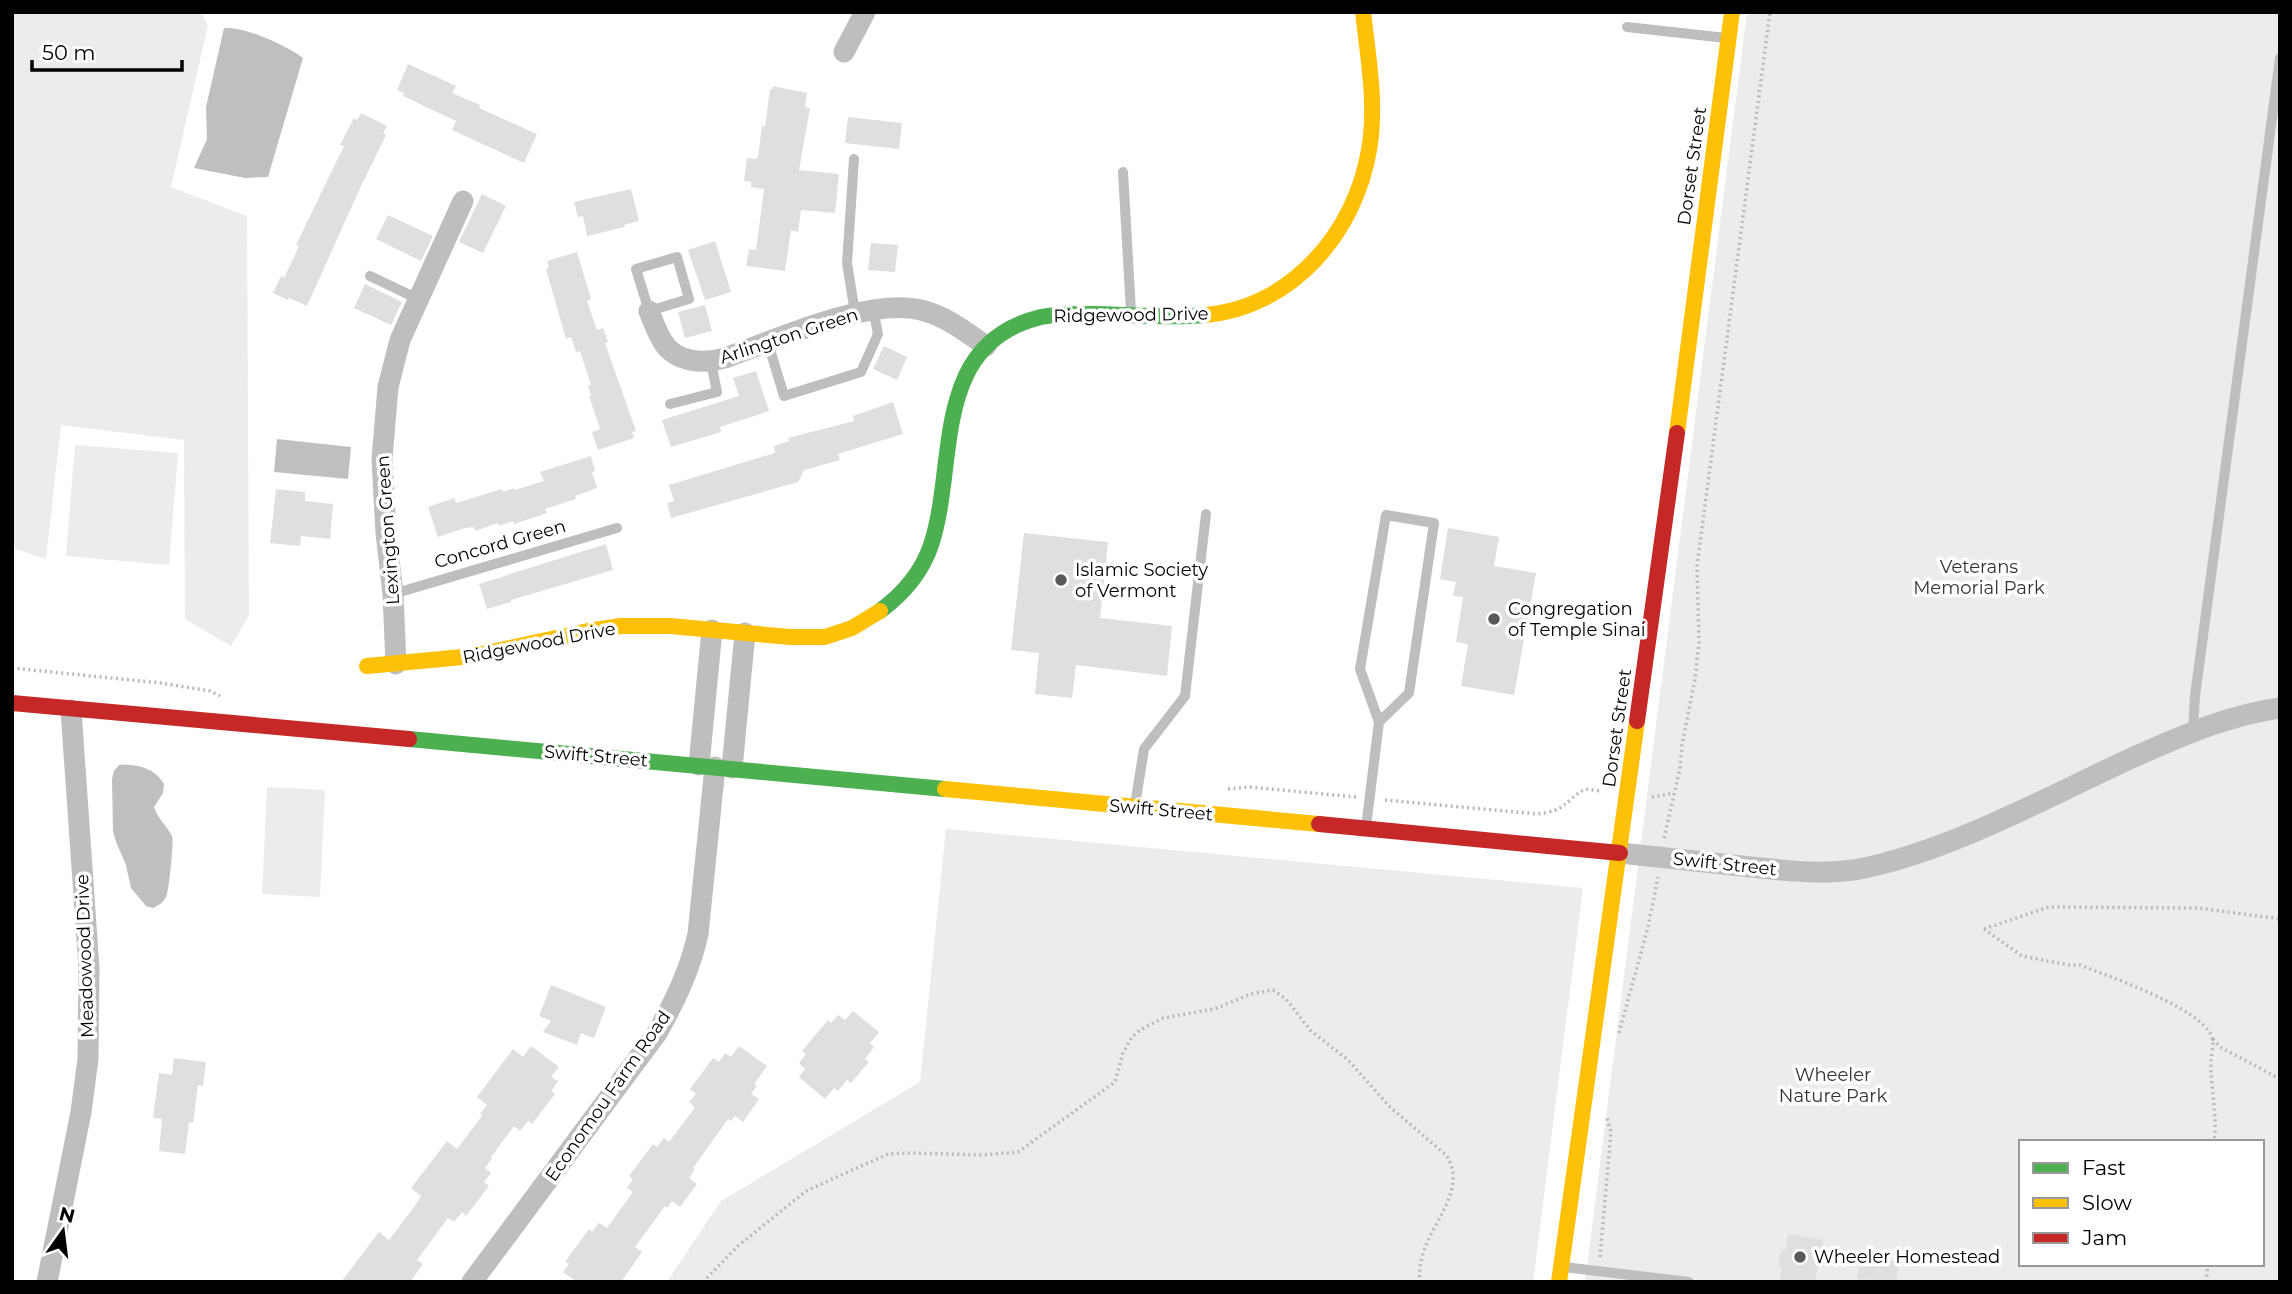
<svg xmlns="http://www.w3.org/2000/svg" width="2292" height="1294" viewBox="0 0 2292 1294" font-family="Montserrat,sans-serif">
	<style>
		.green { fill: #ececec; fill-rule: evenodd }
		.water { fill: #bfbfbf }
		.building { fill: #dfdfdf }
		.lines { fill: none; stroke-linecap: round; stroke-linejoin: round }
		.path { stroke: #b9b9b9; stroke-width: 3.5; stroke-dasharray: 2 3.5; stroke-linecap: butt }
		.lane { stroke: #bebebe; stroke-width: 10 }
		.street { stroke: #bebebe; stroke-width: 21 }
		.fast { stroke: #4caf50; stroke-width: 16 }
		.slow { stroke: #ffc107; stroke-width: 16 }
		.jam { stroke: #c62828; stroke-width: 16 }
		.poi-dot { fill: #595959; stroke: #fff; stroke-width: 2.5 }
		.labels { text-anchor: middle; stroke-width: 7; stroke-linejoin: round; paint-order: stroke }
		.street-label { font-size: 18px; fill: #000; stroke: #fff }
		.park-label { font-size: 18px; fill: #333; stroke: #fff }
		.poi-label { font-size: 18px; fill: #000; stroke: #fff; text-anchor: start }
	</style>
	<rect width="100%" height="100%" fill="#fff"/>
	<path class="green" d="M 12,12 L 201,12 L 208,25 L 171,187 L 247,216 L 249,615 L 231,646 L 185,619 L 184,440 L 61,425 L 46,559 L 12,548 Z
		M 1747,12 L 2280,12 L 2280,1282 L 1585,1282 ZM 2021,1142 L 2262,1142 L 2262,1264 L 2021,1264 Z
		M 75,445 L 178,453 L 169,565 L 66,556 Z
		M 267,787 L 325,790 L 320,897 L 262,894 Z
		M 946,829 L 1583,888 L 1533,1282 L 667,1282 L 721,1201 L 920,1082 Z"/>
	<path class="water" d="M 224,28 C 247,27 285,45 303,58 L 268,177 L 245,178 L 194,168 L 207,139 L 206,107 Z
		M 277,439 L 351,447 L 348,479 L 274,472 Z
		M 119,765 C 137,764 155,768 164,784 L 163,793 L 154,807 C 158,819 167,826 172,836 C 174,840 169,892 166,897 C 163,903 159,905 153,908 L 146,906 L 131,888 L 126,865 L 116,842 L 113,831 L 112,779 L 114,771 Z"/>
	<path class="building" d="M 408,64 L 456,86 L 452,93 L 480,105 L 479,108 L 537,134 L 524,163 L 452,130 L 456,121 L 403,96 L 404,93 L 397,90 Z
		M 773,86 L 807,93 L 805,107 L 810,108 L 799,170 L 839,174 L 835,213 L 801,210 L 798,232 L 791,230 L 785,271 L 746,266 L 749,249 L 756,250 L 764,189 L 751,187 L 751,182 L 744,181 L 747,158 L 756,159 L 758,157 L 762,126 L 765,127 L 770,89 L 773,89 Z
		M 361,113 L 387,126 L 383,133 L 386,135 L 361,186 L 307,306 L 289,298 L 288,300 L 273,293 L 281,276 L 284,278 L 299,246 L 296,245 L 344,146 L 340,145 L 354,118 L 357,120 Z
		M 848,117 L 902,123 L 899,149 L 845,143 Z
		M 631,189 L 639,221 L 624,225 L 625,227 L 587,236 L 583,216 L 578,217 L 574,202 Z
		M 482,194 L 506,206 L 483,253 L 459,242 Z
		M 388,215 L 433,236 L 421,261 L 376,239 Z
		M 715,241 L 731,292 L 705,300 L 688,250 Z
		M 871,243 L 898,245 L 895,272 L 868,270 Z
		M 577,252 L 591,299 L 587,301 L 597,330 L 603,328 L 608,342 L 605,343 L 636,431 L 632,432 L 634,438 L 598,450 L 592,432 L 600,429 L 589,396 L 591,395 L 588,386 L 591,385 L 580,351 L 576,352 L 571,337 L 566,339 L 546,269 L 549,268 L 547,261 Z
		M 365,284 L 402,302 L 391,325 L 354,308 Z
		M 705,305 L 712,331 L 685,338 L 678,312 Z
		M 884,346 L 907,357 L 897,380 L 873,369 Z
		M 756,371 L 769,411 L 720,427 L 721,432 L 671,447 L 662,420 L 739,396 L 733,378 Z
		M 893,402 L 903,434 L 838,454 L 840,460 L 804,470 L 798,482 L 671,518 L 667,503 L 674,501 L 669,485 L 775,453 L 774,446 L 789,441 L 788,438 L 854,421 L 853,416 Z
		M 591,456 L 595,471 L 592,472 L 597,488 L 575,496 L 576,499 L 545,509 L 547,513 L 514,524 L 513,521 L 499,526 L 498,523 L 475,531 L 474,527 L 465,528 L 438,537 L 428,507 L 454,498 L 456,503 L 502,489 L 503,492 L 514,488 L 515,490 L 544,481 L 540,472 Z
		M 276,489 L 305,492 L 305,501 L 333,504 L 330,539 L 301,536 L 300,546 L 270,543 Z
		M 1448,528 L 1499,537 L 1494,566 L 1536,573 L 1514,695 L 1461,686 L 1468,644 L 1456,642 L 1463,597 L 1453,596 L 1456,582 L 1440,579 Z
		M 1024,533 L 1108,542 L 1100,618 L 1172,626 L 1167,676 L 1076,665 L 1072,698 L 1035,694 L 1039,653 L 1011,650 Z
		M 606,544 L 613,570 L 511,600 L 511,602 L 487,609 L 479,584 Z
		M 551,985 L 606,1007 L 594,1038 L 581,1033 L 577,1045 L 543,1032 L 551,1021 L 539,1016 Z
		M 853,1011 L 879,1032 L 870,1043 L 874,1047 L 865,1059 L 869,1062 L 851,1083 L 847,1080 L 838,1091 L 834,1088 L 825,1099 L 799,1077 L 805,1069 L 799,1063 L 806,1054 L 802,1051 L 828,1020 L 831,1023 L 838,1015 L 845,1020 Z
		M 531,1046 L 559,1067 L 551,1077 L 558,1081 L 551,1091 L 555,1094 L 532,1124 L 528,1121 L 520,1131 L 514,1126 L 491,1157 L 492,1158 L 485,1168 L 491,1173 L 484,1182 L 489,1186 L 466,1216 L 462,1212 L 454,1222 L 448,1218 L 417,1260 L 423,1264 L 410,1282 L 341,1282 L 379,1232 L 389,1240 L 414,1207 L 421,1196 L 411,1188 L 447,1141 L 457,1149 L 482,1116 L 480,1114 L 487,1105 L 477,1097 L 513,1049 L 523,1057 Z
		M 739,1046 L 767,1066 L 754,1084 L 757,1086 L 751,1094 L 759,1099 L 743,1122 L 735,1116 L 731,1121 L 728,1119 L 693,1168 L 695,1169 L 689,1178 L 697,1184 L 680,1207 L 672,1201 L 667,1208 L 665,1206 L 635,1247 L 642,1252 L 621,1282 L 577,1282 L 563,1272 L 569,1264 L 565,1262 L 589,1229 L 592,1232 L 599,1223 L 607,1228 L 633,1192 L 627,1188 L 633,1179 L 629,1176 L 653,1144 L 657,1147 L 664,1138 L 669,1142 L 688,1117 L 695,1107 L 689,1102 L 696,1094 L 690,1089 L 713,1058 L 719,1062 L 725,1053 L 731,1057 Z
		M 174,1058 L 206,1062 L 203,1086 L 198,1085 L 193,1123 L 189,1122 L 185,1154 L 159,1151 L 162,1119 L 153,1118 L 159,1073 L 172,1075 Z
		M 1788,1234 L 1823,1240 L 1815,1282 L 1780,1282 L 1782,1267 L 1778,1266 L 1781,1251 L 1785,1251 Z
		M 1860,1257 L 1899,1262 L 1896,1282 L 1857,1279 Z"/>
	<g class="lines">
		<path class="path" d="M 12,668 L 161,683 L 210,691 L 220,696
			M 1228,789 L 1250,787 L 1356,797
			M 1652,797 L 1674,793
			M 1385,800 L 1537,814 C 1568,810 1562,803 1585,789 L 1602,791
			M 1664,838 L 1680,769 L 1682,745 L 1695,679 L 1699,642 L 1697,566 L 1770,12
			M 1984,929 L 2022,956 L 2069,965 L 2080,965 C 2110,977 2198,1007 2211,1035 C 2215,1043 2211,1053 2211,1061 C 2210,1088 2218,1115 2214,1142
			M 1984,929 L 2049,907 L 2198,908 L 2280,919
			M 1619,1033 L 1648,927 L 1658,877
			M 2213,1039 L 2220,1047 L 2280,1079
			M 1600,1257 L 1611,1132 L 1607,1118
			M 703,1282 L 738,1246 L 806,1191 L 888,1154 L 911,1153 L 982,1155 L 1018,1152 L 1115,1082 L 1123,1053 L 1132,1037 L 1140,1030 L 1163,1018 L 1214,1009 L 1251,994 L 1273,990 L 1286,999 L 1310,1030 L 1348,1060 L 1390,1107 L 1446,1155 C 1467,1186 1436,1218 1425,1248 C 1420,1259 1420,1270 1419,1282
			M 2206,1282 L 2208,1264"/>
		<path class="lane" d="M 1627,27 L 1726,38
			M 854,159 L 847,263 L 855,313
			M 1123,172 L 1131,312
			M 677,257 L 689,299 L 649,311 L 636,269 Z
			M 370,276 L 418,299
			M 768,343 L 784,396 L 861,372 L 878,334 L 873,309
			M 670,404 L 717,392 L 711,362
			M 393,594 L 617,528
			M 2193,731 L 2195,696 L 2280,58
			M 1135,805 L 1144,749 L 1185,696 L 1206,514
			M 1366,827 L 1379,722 L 1409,693 L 1434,523 L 1386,515 L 1360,669 L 1379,722
			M 1564,1267 L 1689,1282"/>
		<path class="street" d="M 844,52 L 865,12
			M 649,311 C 653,321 657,333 663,342 C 676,363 704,364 725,358 C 775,340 869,297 921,310 C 946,316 966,332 986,346
			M 396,664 L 393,594 L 386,533 L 382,459 L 388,387 L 400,340 L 463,201
			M 699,765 L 712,630
			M 732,768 L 745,633
			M 1620,853 C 1660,857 1701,862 1741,866 C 1783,870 1828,877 1869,867 C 1958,847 2051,795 2134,757 C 2182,736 2228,715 2280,708
			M 47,1282 L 81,1112 L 88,1059 L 89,968 L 71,710
			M 472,1282 L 657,1033 C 675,1001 690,970 698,934 L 715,767"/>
		<path class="fast" d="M 880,611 C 903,594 922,572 931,545 C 958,464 929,344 1041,317 C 1056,314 1073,314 1089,314 C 1127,314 1167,319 1205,315
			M 409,739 L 945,789"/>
		<path class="slow" d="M 1205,315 C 1292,307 1355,233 1369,150 C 1377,105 1368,57 1363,12
			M 1677,433 L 1732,12
			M 367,666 L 473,656 L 588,631 L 621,626 L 670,626 L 790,637 L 825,637 L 852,628 L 880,611
			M 945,789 L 1319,824
			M 1559,1282 L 1637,721"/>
		<path class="jam" d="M 12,703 L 409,739
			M 1637,721 L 1677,433
			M 1319,824 L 1620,853"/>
	</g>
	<g class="poi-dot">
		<circle cx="1061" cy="580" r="7"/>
		<circle cx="1494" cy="619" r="7"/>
		<circle cx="1800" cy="1257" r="7"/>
	</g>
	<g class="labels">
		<g class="street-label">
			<text transform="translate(1692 166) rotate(-82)" y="6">Dorset Street</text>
			<text transform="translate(1131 315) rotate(-1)" y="6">Ridgewood Drive</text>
			<text transform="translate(789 336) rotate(-18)" y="6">Arlington Green</text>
			<text transform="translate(388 530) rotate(-94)" y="6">Lexington Green</text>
			<text transform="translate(500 544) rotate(-16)" y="6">Concord Green</text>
			<text transform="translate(539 643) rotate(-11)" y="6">Ridgewood Drive</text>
			<text transform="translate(1617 728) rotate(-82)" y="6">Dorset Street</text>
			<text transform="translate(596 756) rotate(5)" y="6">Swift Street</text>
			<text transform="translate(1161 810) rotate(5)" y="6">Swift Street</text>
			<text transform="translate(1725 864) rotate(6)" y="6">Swift Street</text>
			<text transform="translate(85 956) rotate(-92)" y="6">Meadowood Drive</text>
			<text transform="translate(608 1096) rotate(-55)" y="6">Economou Farm Road</text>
		</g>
		<g class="park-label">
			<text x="1979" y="573">Veterans<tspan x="1979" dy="21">Memorial Park</tspan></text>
			<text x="1833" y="1081">Wheeler<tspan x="1833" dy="21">Nature Park</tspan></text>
		</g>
		<g class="poi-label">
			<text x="1075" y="576">Islamic Society<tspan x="1075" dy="21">of Vermont</tspan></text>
			<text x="1508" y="615">Congregation<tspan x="1508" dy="21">of Temple Sinai</tspan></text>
			<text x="1814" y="1263">Wheeler Homestead</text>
		</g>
	</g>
	<rect width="2292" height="1294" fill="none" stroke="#000000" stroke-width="28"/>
	<rect x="2019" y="1140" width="245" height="126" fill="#ffffff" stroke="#999999" stroke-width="2"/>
	<rect x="2033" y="1163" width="35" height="10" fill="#4caf50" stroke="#999999" stroke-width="2"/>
	<text x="2082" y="1175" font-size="21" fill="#000000">Fast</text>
	<rect x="2033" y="1198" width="35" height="10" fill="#ffc107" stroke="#999999" stroke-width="2"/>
	<text x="2082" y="1210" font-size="21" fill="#000000">Slow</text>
	<rect x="2033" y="1233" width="35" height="10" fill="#c62828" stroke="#999999" stroke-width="2"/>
	<text x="2082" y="1245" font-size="21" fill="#000000">Jam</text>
	<g transform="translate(63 1231) rotate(14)" stroke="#ffffff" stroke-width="5" paint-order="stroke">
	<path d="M0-5L12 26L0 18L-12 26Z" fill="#000000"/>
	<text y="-10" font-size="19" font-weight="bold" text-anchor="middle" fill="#000000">N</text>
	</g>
	<path d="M32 60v10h150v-10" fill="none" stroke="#000000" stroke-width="3.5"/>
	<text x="42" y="60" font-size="21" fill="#000000" stroke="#ffffff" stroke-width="5" paint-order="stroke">50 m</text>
</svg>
